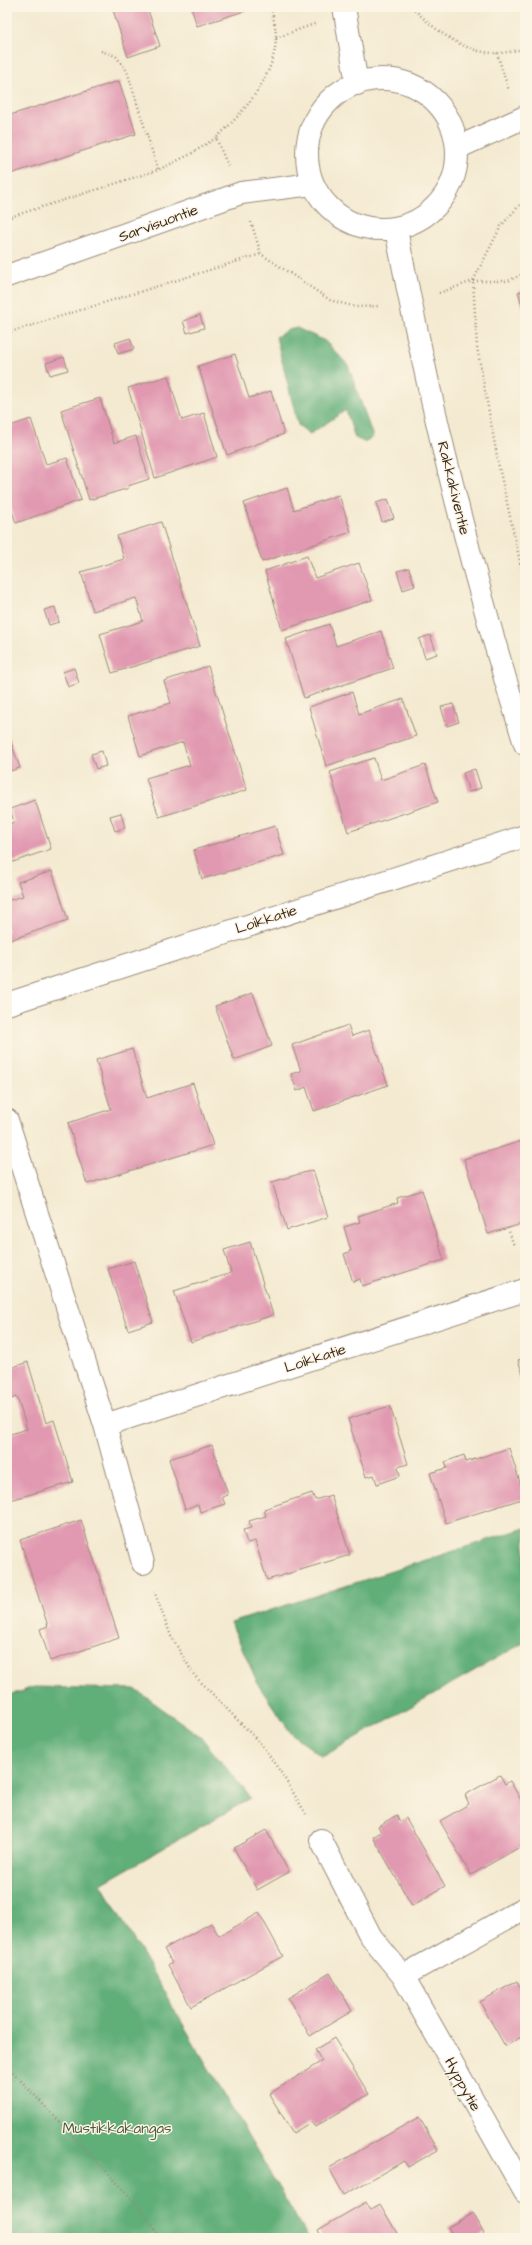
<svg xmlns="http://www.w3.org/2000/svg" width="532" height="2245" viewBox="0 0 532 2245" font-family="'Architects Daughter',sans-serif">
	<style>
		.forest { fill: #61ae78; stroke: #4e6c4b }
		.building { fill: #e199b1 }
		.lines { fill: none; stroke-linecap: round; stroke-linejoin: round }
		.street-casing { stroke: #988a78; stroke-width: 24 }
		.secondary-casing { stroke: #988a78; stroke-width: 24 }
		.path { stroke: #988a78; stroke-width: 2.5; stroke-dasharray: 1 3; stroke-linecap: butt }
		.street { stroke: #fff; stroke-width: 22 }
		.secondary { stroke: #fff; stroke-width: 22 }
		.labels { text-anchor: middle; stroke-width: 3; stroke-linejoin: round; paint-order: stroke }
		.street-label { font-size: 15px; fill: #3b2a1e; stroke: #fcf5e5 }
		.park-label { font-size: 15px; fill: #4d5a3f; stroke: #fcf5e5 }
	</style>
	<rect width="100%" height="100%" fill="#fcf5e5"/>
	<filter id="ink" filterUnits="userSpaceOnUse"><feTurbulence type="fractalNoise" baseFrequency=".025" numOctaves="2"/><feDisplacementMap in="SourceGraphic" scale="8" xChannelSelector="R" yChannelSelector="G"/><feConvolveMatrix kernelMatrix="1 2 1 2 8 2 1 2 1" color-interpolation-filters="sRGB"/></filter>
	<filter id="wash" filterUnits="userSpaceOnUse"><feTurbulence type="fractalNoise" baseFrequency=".012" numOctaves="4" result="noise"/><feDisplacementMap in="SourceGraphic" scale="16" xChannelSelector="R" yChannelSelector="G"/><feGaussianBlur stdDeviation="0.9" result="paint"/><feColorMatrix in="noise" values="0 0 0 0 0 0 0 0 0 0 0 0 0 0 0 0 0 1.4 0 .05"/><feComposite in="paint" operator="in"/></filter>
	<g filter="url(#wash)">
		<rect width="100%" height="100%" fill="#f4ead1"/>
		<path class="forest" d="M 297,328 L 325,341 L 348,365 L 373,437 L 364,442 L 355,438 L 346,410 L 310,434 L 298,425 L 276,337 L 288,330 Z
			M 525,1528 L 525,1642 L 322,1757 L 291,1733 L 259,1686 L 231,1623 Z
			M 34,1687 L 135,1689 L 200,1736 L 251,1798 L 101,1884 L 308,2238 L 7,2238 L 7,1696 Z"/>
		<g id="blocks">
			<path class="building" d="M 112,7 L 147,7 L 160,46 L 128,57 Z
				M 191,7 L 250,7 L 251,9 L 197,26 Z
				M 119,81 L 136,134 L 7,175 L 7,116 Z
				M 525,290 L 525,314 L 518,292 Z
				M 200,315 L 204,328 L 187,333 L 183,321 Z
				M 130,338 L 134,349 L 118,354 L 115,343 Z
				M 235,354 L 249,398 L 271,391 L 284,434 L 227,455 L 198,366 Z
				M 64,357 L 68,370 L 50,375 L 46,363 Z
				M 168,376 L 182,420 L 204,413 L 217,457 L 155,478 L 128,388 Z
				M 100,398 L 114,443 L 136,436 L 149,479 L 128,486 L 129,488 L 89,500 L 61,410 Z
				M 31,419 L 46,464 L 67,458 L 81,500 L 16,523 L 7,497 L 7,427 Z
				M 287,488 L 294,510 L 339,495 L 351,532 L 262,562 L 244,503 Z
				M 388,499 L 394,518 L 382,522 L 376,503 Z
				M 161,522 L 200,646 L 112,673 L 100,634 L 143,621 L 136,598 L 93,611 L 81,572 L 124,559 L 117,536 Z
				M 307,556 L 315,578 L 359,563 L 372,600 L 282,630 L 265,571 Z
				M 409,568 L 415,586 L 403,590 L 397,571 Z
				M 55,607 L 59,622 L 49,625 L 44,610 Z
				M 329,624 L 336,646 L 381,631 L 393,668 L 304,698 L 286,639 Z
				M 430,635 L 437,654 L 425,658 L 419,639 Z
				M 208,666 L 247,790 L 159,817 L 146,778 L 190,765 L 183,742 L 140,756 L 128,716 L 171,703 L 164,681 Z
				M 74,668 L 79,683 L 68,687 L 63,672 Z
				M 352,692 L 359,714 L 403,699 L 416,736 L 326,766 L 309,707 Z
				M 453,704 L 459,722 L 447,726 L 441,707 Z
				M 7,731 L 20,768 L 7,772 Z
				M 102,751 L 106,766 L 96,769 L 91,754 Z
				M 374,758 L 381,780 L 425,765 L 438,802 L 348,832 L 330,772 Z
				M 475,769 L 481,788 L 469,792 L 463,773 Z
				M 35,800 L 51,849 L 7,864 L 7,825 L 14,822 L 10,809 Z
				M 121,813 L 125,828 L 115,831 L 110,816 Z
				M 275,826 L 284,855 L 202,879 L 194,850 Z
				M 52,871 L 68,920 L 7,941 L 7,901 L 23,896 L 18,882 Z
				M 253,993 L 272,1046 L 234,1060 L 215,1006 Z
				M 348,1025 L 352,1036 L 369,1030 L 388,1085 L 314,1111 L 306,1087 L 297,1091 L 291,1074 L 301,1071 L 292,1045 Z
				M 132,1049 L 147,1098 L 193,1083 L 213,1145 L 87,1184 L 68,1123 L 111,1109 L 96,1060 Z
				M 525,1140 L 525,1223 L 488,1234 L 464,1159 Z
				M 313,1170 L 328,1217 L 287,1230 L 272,1182 Z
				M 422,1190 L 444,1260 L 362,1286 L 360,1279 L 353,1282 L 344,1254 L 351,1251 L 344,1227 L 360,1222 L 358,1216 L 398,1203 L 397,1198 Z
				M 250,1242 L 273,1315 L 191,1342 L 174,1291 L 231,1273 L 224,1250 Z
				M 134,1261 L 153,1322 L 128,1330 L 108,1269 Z
				M 525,1358 L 525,1380 L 518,1360 Z
				M 28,1362 L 46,1423 L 54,1420 L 73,1482 L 7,1501 L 7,1435 L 27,1429 L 17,1397 L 7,1400 L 7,1369 Z
				M 390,1406 L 408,1464 L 398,1467 L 400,1476 L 377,1484 L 374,1475 L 366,1477 L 348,1419 Z
				M 212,1445 L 228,1495 L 222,1497 L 225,1504 L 200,1512 L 198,1504 L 185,1509 L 169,1459 Z
				M 509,1448 L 525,1498 L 446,1523 L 430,1473 L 447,1468 L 445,1462 L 464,1455 L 466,1462 Z
				M 312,1493 L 315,1500 L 331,1495 L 350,1555 L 267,1580 L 255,1541 L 247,1543 L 243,1530 L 251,1528 L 249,1521 L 266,1516 L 264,1509 Z
				M 81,1520 L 119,1638 L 50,1661 L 40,1629 L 48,1626 L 20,1540 Z
				M 500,1775 L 505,1784 L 510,1781 L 525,1807 L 525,1844 L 471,1875 L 440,1821 L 469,1804 L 465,1795 Z
				M 397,1815 L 400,1822 L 406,1818 L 445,1886 L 412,1906 L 373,1837 L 381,1832 L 378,1826 Z
				M 266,1830 L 289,1872 L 257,1890 L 234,1848 Z
				M 259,1913 L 283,1956 L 191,2007 L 168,1965 L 172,1962 L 164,1949 L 211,1923 L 219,1936 Z
				M 330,1973 L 352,2011 L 310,2036 L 288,1998 Z
				M 517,1981 L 525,1995 L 525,2035 L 505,2046 L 480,2002 Z
				M 334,2038 L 369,2094 L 315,2127 L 311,2122 L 293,2133 L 269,2094 L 322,2061 L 315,2050 Z
				M 419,2117 L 438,2150 L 408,2167 L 404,2161 L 344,2195 L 329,2168 Z
				M 366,2202 L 370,2210 L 380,2204 L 398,2235 L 393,2238 L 322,2238 L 318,2230 Z
				M 473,2213 L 484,2233 L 476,2238 L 454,2238 L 448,2227 Z"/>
		</g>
	</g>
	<g filter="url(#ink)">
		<use href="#blocks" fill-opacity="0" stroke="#988a78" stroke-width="1"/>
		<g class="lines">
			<g class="street-casing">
				<path id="street" d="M 344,7 L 357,84
					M307 154a75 75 0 1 1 150 0a75 75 0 1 1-150 0Z
					M 396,229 C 429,402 472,575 525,744
					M 7,276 L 241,193 L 313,184
					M 7,1004 L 525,836
					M 7,1120 L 105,1425 L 525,1290
					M 105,1425 L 143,1563
					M 321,1840 L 371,1937 L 403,1976
					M 525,1908 L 403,1976 L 525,2192"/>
			</g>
			<g class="secondary-casing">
				<path id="secondary" d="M 457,148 L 525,117"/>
			</g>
			<path class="path" d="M 412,7 C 433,29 465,54 497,53 C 506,53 516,50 525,49
				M 276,38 L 317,23
				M 101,51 L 116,56 L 127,71 L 158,170
				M 497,53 L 509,91
				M 228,166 L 216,138 C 243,113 275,77 276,38 C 276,28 273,17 271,7
				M 525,199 L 501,226 L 473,281 L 477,347 L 499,467 L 525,584
				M 7,218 L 158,170 L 189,155 L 216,138
				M 251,222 L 261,254 L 330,300 L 356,307 L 380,306
				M 439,293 L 473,281 L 508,281 L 525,273
				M 7,333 L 261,254
				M 508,1228 L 514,1246
				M 154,1591 L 171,1636 L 194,1675 L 261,1744 L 282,1774 L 306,1814
				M 7,2066 L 135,2202 L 161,2238"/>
			<use href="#street" class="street"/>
			<use href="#secondary" class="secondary"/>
		</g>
	</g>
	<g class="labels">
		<g class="street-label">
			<text transform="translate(158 223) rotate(-20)" y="5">Sarvisuontie</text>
			<text transform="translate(454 488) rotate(76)" y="5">Rakkakiventie</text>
			<text transform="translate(266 919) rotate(-18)" y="5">Loikkatie</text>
			<text transform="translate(315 1358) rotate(-18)" y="5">Loikkatie</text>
			<text transform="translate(463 2084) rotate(61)" y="5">Hyppytie</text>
		</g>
		<g class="park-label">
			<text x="117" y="2133">Mustikkakangas</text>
		</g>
	</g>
	<rect width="532" height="2245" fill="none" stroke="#fcf5e5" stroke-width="24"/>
</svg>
